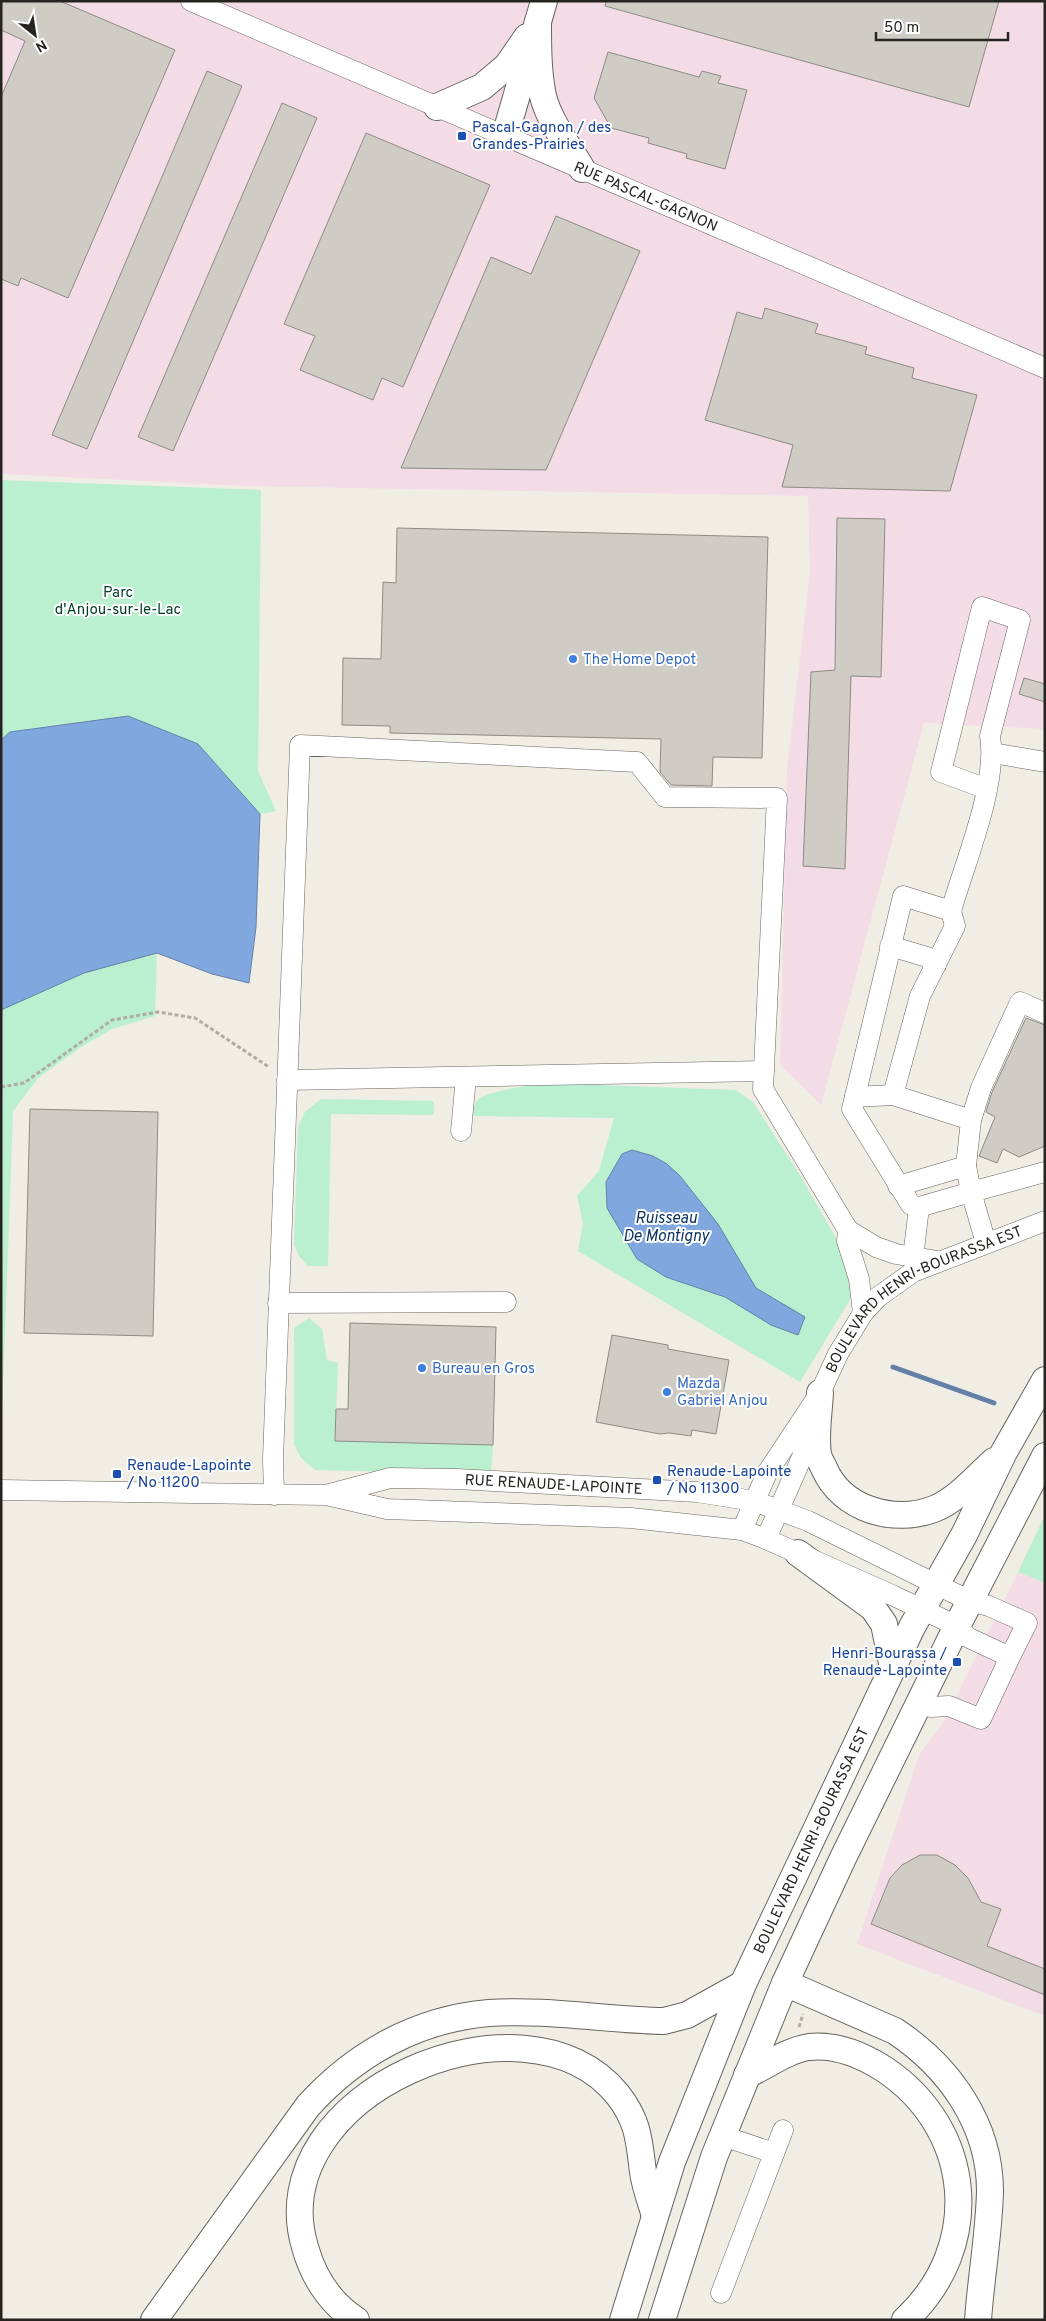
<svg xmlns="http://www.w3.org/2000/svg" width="1046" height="2321" viewBox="0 0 1046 2321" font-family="Overpass,sans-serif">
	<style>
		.industrial { fill: #f4dce7 }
		.green { fill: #baefd0 }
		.water { fill: #80a8df; stroke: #6580a6 }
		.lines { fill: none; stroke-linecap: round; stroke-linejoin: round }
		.stream { stroke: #6580a6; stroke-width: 5 }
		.building { fill: #ceccc4; stroke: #8d8b84 }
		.minor-casing { stroke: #68655f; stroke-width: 21 }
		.major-casing { stroke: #68655f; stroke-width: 28 }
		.path { stroke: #aeaca5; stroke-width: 3; stroke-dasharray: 4 2.5; stroke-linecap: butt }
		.minor { stroke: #fff; stroke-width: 20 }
		.major { stroke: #fff; stroke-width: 26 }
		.transit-dot { fill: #1a4fb4; stroke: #fff; stroke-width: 2 }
		.shop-dot { fill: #3f7fe0; stroke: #fff; stroke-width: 2 }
		.labels { text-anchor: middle; stroke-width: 4; stroke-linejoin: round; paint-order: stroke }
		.transit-label { font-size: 15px; fill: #164399; stroke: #fff; text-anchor: start }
		.street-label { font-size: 15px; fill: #252421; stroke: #fff }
		.park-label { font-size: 15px; fill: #003c23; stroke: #fff }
		.shop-label { font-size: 15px; fill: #366cbe; stroke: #fff; text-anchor: start }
		.water-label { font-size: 16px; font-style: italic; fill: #0c3364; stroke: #fff }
	</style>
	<rect width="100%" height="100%" fill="#f0ede5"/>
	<path class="industrial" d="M 1,1 L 1045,1 L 1045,729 L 924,723 L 821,1105 L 780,1065 L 787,769 L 810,571 L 808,496 L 245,486 L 1,474 Z
		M 1018,1572 L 1045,1583 L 1045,2016 L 857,1944 L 919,1755 L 944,1721 Z"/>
	<path class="green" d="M 1,480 L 261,490 L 258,771 L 276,811 L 260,814 L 198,744 L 10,732 L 1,740 Z
		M 157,952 L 155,1016 L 112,1029 L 81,1047 L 38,1078 L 13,1111 L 1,1440 L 1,1010 L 84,973 Z
		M 543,1083 L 736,1090 L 753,1102 L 801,1177 L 851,1264 L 854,1293 L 800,1382 L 578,1251 L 583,1223 L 577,1196 L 599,1171 L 614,1118 L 473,1116 C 473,1109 474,1102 480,1098 C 494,1090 527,1086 543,1083 Z
		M 321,1099 L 434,1101 L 434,1115 L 331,1114 L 328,1266 L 308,1266 L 299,1256 L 294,1244 L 298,1127 L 305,1112 Z
		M 309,1318 L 322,1329 L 327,1360 L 338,1363 L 335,1441 L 493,1445 L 491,1474 L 315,1470 L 301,1458 L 294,1444 L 294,1328 Z
		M 1045,1515 L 1045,1583 L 1018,1572 Z"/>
	<path class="water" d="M 128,716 L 198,744 L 260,814 L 256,927 L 249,983 L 212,974 L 157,953 L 84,973 L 1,1010 L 1,740 L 10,732 Z
		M 632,1150 L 653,1156 L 667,1164 L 680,1176 L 718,1224 L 756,1288 L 805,1317 L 798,1335 L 771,1325 L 725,1297 L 666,1277 L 637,1259 L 607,1208 L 606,1182 L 622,1154 Z"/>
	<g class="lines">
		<path class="stream" d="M 893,1367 L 994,1403"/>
	</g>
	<path class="building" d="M 1,1 L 60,1 L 175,50 L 68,298 L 21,278 L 18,286 L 1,279 L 1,97 L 25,41 L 1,30 Z
		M 606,1 L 999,1 L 969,107 L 605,6 Z
		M 608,52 L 699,77 L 702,71 L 721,76 L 718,83 L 747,90 L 725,169 L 686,158 L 687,154 L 648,143 L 649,138 L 611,128 L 594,98 Z
		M 207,71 L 242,86 L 87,449 L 52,435 Z
		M 282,103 L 317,118 L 173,451 L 138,437 Z
		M 366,133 L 490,185 L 403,387 L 382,378 L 373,400 L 300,370 L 315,336 L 284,324 Z
		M 556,216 L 640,251 L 546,470 L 401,468 L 491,257 L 531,274 Z
		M 765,308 L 818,324 L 815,333 L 867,347 L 865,354 L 914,368 L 912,378 L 977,395 L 950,491 L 782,487 L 793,445 L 705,420 L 737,312 L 762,319 Z
		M 837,518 L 885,519 L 881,677 L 851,676 L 845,869 L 803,866 L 811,672 L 835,670 Z
		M 397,528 L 768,537 L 762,758 L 713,757 L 712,786 L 671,785 L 660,772 L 661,739 L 390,733 L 390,726 L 342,725 L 343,658 L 381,659 L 383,582 L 396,583 Z
		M 1024,678 L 1045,684 L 1045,702 L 1019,694 Z
		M 1026,1018 L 1045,1025 L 1045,1146 L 1019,1157 L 1003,1149 L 997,1163 L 979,1156 L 995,1117 L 986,1112 L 992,1092 Z
		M 30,1109 L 158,1112 L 153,1336 L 24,1333 Z
		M 350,1323 L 496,1327 L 493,1445 L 335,1441 L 336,1409 L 348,1409 Z
		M 612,1335 L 668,1345 L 668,1349 L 729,1360 L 716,1434 L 692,1430 L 691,1436 L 669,1433 L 660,1434 L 596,1422 Z
		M 920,1855 L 937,1855 L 955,1865 L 968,1878 L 981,1902 L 1001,1909 L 987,1946 L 1045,1969 L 1045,1995 L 871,1924 L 890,1878 L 902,1865 Z"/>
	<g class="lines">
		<g class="minor-casing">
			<g id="minor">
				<path id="s1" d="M 191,1 L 1045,368"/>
				<path d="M 993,753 L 1045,762"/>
				<path d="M 951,911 L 955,926 L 920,996 L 893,1095 L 971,1120 L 966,1166 L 971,1192 L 1045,1172"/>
				<path d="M 890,946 L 927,957 L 936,965"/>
				<path d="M 287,1080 L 764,1071"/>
				<path d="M 855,1097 L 893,1095"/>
				<path d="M 971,1120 L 981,1088 L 1020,1002 L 1045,1013"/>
				<path d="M 461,1131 L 466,1077"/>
				<path d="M 898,1186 L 966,1166"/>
				<path d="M 848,1230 L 847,1241 L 859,1279 L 863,1313"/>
				<path d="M 986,1243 L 971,1192 L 919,1207 L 911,1205 L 852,1109 L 903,896 L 951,911 C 965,862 998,785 990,736 L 1020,620 L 982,607 L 941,772 L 987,789"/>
				<path d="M 913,1258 L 919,1207"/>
				<path d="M 278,1303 L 506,1302"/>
				<path id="s2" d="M 1,1490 L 326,1495 L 390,1478 L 457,1479 L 697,1492 L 754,1501 L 808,1521 L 970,1601 L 989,1606 L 1027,1623 L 1010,1657 L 967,1637 L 957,1626 L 892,1595 L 766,1539 L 742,1530 L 631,1518 L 387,1509 L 326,1495"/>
				<path d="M 274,1495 L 273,1459 L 300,745 L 637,762 L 665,797 L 777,798 L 763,1089 L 848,1230 L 876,1247 L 896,1254 L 937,1261"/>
				<path id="s3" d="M 742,1530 L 767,1473 L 820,1393 L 838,1354 L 863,1313 L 878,1297 L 913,1272 L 1045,1221"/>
				<path d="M 766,1539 L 802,1457 L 811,1422"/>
				<path d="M 919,1704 L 931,1707 L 949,1706 L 981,1719 L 1010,1657"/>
				<path d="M 735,2140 L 774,2153"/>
				<path d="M 721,2293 L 783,2130"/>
			</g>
		</g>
		<g class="major-casing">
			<g id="major">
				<path d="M 538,22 C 538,47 538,72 543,96 C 549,121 569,147 582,169"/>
				<path d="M 437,107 L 482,87 L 507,66 L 527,37"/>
				<path d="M 505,136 L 544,1"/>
				<path d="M 820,1393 C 819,1411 815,1437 818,1454 C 819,1459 822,1464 824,1468 C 842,1510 894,1524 934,1509 C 957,1500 976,1477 994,1461"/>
				<path d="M 798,1553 L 873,1608 L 884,1624 L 893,1668"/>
				<path d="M 785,1983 L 895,2031 C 949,2067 990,2124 990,2191 C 989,2234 981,2277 978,2320"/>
				<path d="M 747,2075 C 766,2066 788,2050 809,2047 C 836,2044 862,2055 884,2069 C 974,2129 984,2247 905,2320"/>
				<path d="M 154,2320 L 308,2106 C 355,2054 417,2019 489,2013 C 547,2009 606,2020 664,2021 L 687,2015 L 743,1984"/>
				<path d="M 356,2320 C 330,2303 313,2276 305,2247 C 259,2094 526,1980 618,2095 C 639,2122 639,2141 643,2172 C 645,2187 651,2202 655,2216"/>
				<path id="s4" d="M 623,2320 L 672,2162 L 743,1984 L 912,1627 L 964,1535 L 1004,1452 L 1045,1380"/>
				<path d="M 662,2320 L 714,2157 L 785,1983 L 843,1858 L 957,1626 L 1045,1456"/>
			</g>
		</g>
		<path class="path" d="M 1,1087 L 24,1083 L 112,1020 L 158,1012 L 195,1018 L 269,1067
			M 799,2027 L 803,2014"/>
		<use href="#minor" class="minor"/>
		<use href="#major" class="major"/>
	</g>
	<g class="transit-dot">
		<rect x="457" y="131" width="10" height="10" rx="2.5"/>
		<rect x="112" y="1469" width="10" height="10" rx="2.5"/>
		<rect x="652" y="1475" width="10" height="10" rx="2.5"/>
		<rect x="952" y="1657" width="10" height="10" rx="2.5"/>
	</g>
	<g class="shop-dot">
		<circle cx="573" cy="659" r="5"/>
		<circle cx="422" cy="1368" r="5"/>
		<circle cx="667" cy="1392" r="5"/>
	</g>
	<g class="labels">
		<g class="transit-label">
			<text x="472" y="132">Pascal-Gagnon / des<tspan x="472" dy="17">Grandes-Prairies</tspan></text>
			<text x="127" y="1470">Renaude-Lapointe<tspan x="127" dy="17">/ No 11200</tspan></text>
			<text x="667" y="1476">Renaude-Lapointe<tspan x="667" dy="17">/ No 11300</tspan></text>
			<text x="947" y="1658" text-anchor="end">Henri-Bourassa /<tspan x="947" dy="17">Renaude-Lapointe</tspan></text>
		</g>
		<g class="street-label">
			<text dy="5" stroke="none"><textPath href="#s1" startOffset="495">RUE PASCAL-GAGNON</textPath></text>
			<text dy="5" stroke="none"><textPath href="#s3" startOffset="306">BOULEVARD HENRI-BOURASSA EST</textPath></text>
			<text dy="5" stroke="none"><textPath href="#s2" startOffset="555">RUE RENAUDE-LAPOINTE</textPath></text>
			<text dy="5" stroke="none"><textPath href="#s4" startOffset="516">BOULEVARD HENRI-BOURASSA EST</textPath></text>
		</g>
		<g class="park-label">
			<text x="118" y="597">Parc<tspan x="118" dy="17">d'Anjou-sur-le-Lac</tspan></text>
		</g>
		<g class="shop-label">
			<text x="583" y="664">The Home Depot</text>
			<text x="432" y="1373">Bureau en Gros</text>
			<text x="677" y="1388">Mazda<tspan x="677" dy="17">Gabriel Anjou</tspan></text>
		</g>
		<g class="water-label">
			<text x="666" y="1223">Ruisseau<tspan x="666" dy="18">De Montigny</tspan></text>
		</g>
	</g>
	<rect width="1046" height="2321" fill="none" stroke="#252421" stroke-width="5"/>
	<g transform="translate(35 35) rotate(150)" stroke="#ffffff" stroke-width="4" paint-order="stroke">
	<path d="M0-4L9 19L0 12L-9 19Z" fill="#252421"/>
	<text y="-8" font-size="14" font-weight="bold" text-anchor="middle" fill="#252421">N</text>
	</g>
	<path d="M876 32v8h132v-8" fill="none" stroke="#252421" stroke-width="2.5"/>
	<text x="884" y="32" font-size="15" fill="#252421" stroke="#ffffff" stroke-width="4" paint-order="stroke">50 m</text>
</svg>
